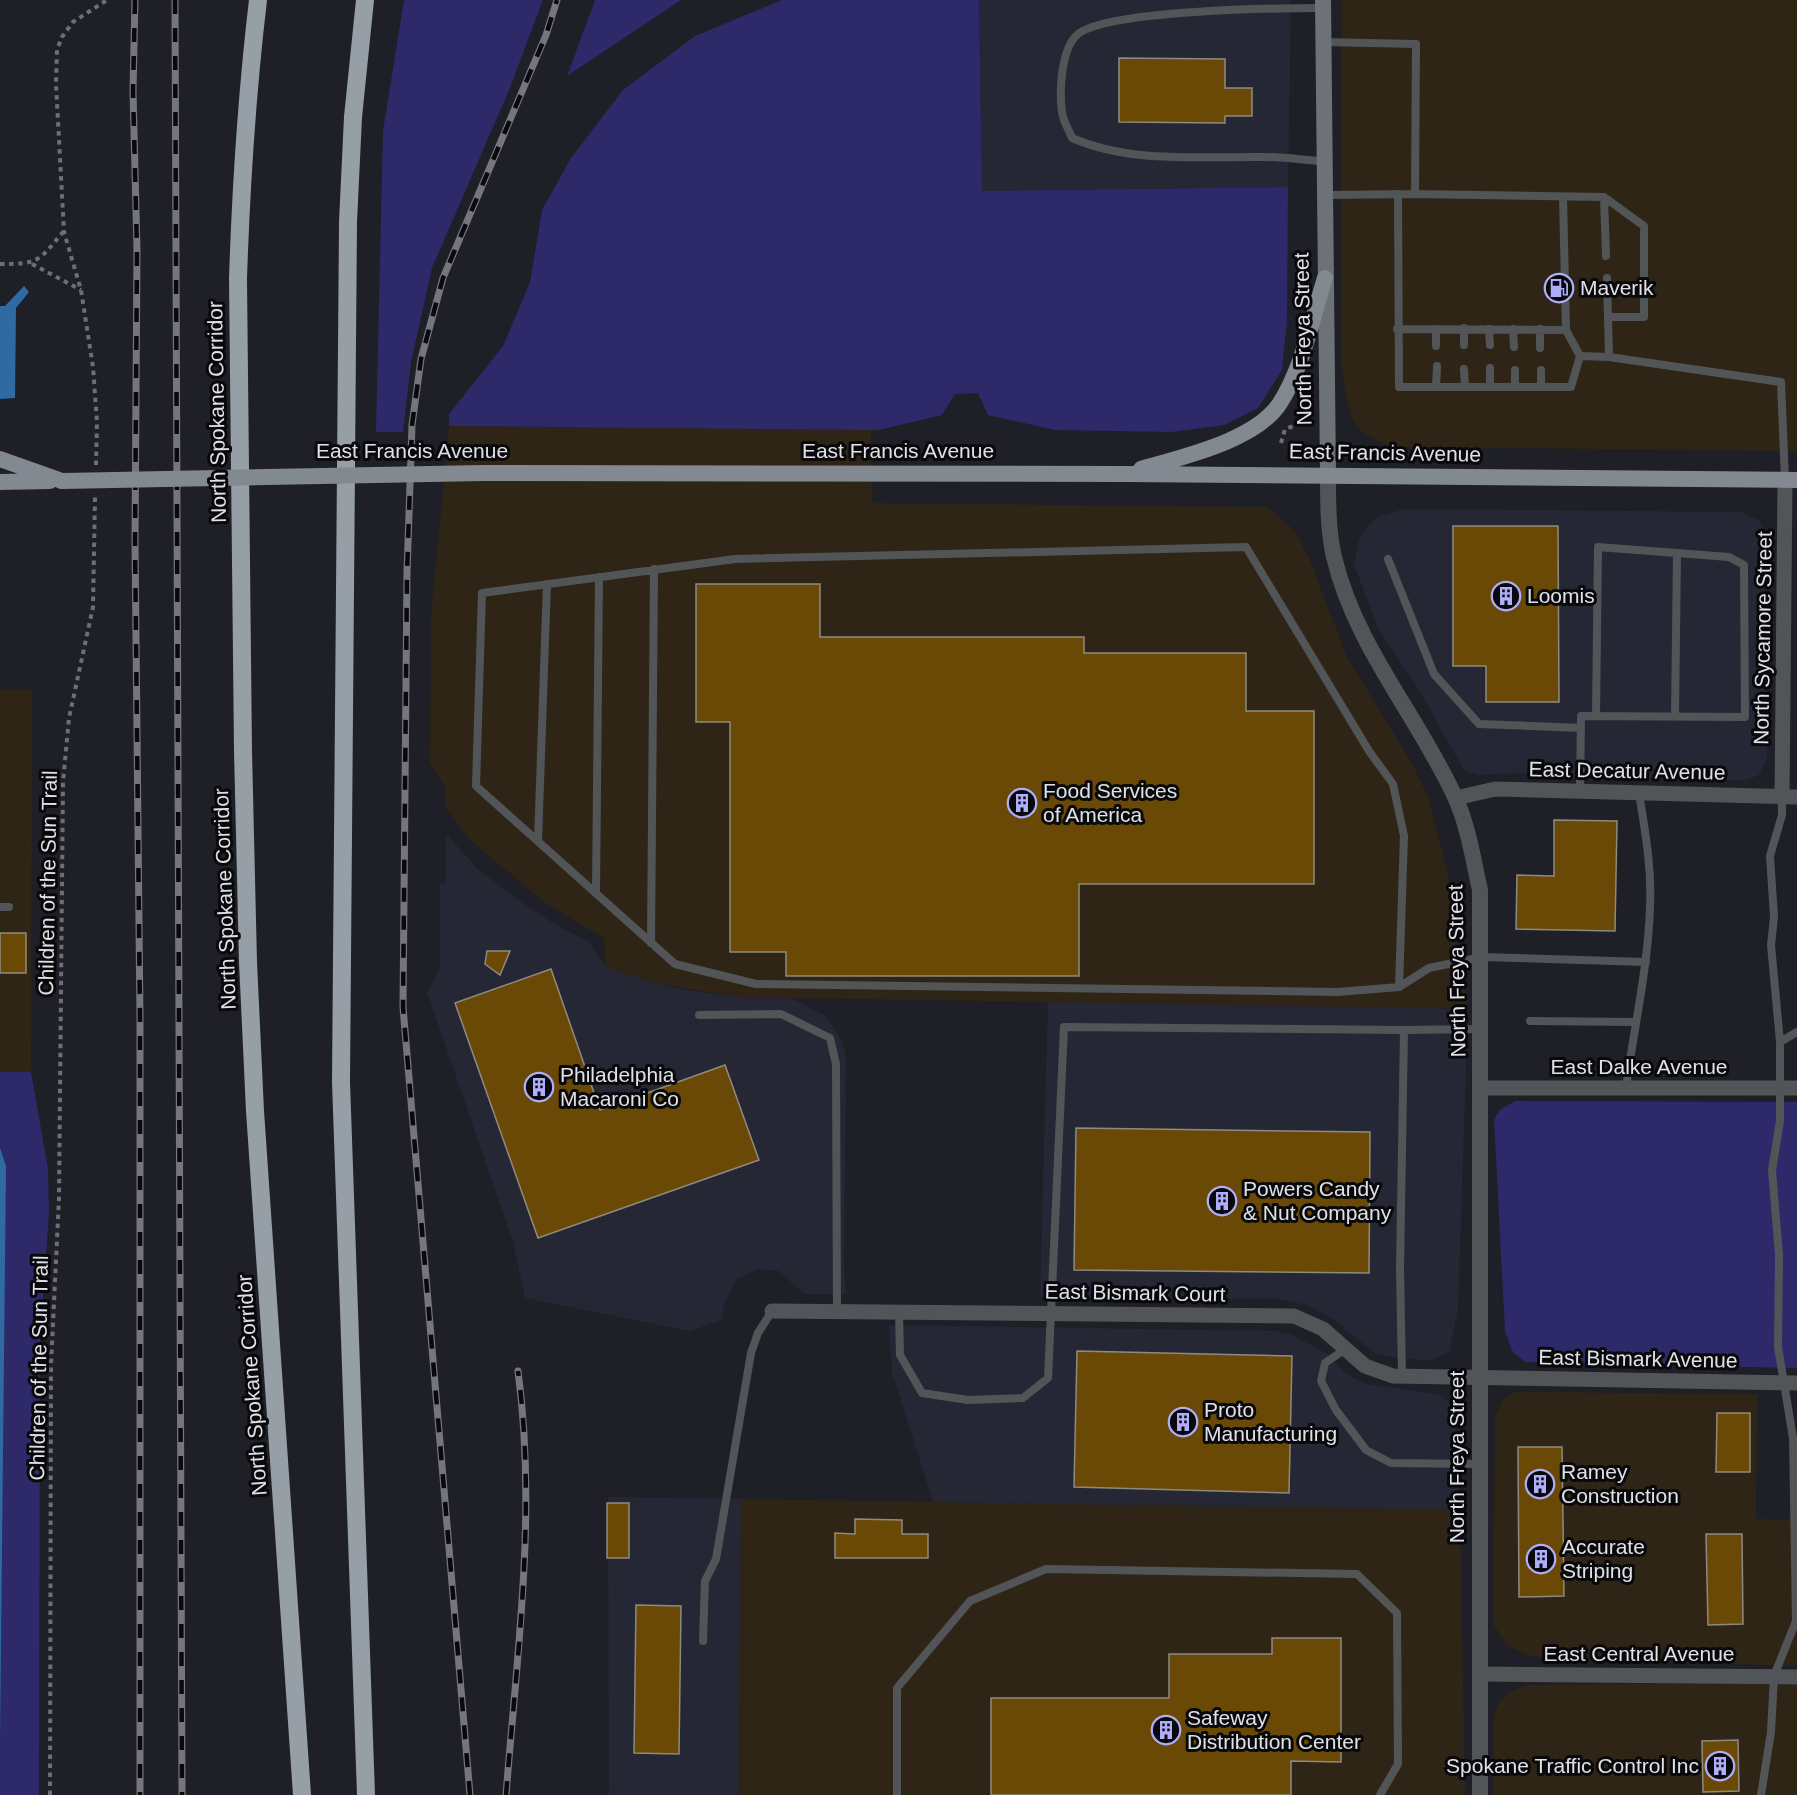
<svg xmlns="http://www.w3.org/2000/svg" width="1797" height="1795" viewBox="0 0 1797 1795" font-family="Arial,sans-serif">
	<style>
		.commercial { fill: #2f2516 }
		.built { fill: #262735 }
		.green { fill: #2e2968 }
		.water { fill: #306aa2 }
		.building { fill: #694905; stroke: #8f8a81; stroke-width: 1.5 }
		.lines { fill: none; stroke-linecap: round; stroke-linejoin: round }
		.path { stroke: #6e6f76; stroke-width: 4; stroke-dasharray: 4.5 4.5; stroke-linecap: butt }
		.service { stroke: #515558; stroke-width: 8 }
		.minor { stroke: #515558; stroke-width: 15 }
		.tertiary { stroke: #515558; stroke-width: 16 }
		.secondary { stroke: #6d7277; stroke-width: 16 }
		.primary { stroke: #828990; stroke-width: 16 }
		.motorway { stroke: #969ea6; stroke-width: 18 }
		.rail-casing { stroke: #75767d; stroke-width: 7 }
		.rail { stroke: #09090c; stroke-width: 4.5; stroke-dasharray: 14; stroke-linecap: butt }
		.primary-bridge { stroke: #828990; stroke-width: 16 }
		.labels { text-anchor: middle; stroke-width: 6; stroke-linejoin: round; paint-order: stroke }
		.poi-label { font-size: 21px; fill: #e0e1e6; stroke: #09090c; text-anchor: start }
		.street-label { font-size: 21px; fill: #e0e1e6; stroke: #09090c }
	</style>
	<rect width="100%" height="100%" fill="#1e1f27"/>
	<path class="commercial" d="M 1342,0 L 1797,0 L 1797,451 L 1391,447 L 1363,433 L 1353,420 L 1348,405 L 1341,365 Z
		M 449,426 L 871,428 L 872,503 L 1267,507 L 1294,530 L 1309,558 L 1347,657 L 1413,765 L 1428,797 L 1451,886 L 1455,940 L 1468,1009 L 737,997 L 654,983 L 606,967 L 604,938 L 544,902 L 469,839 L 446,808 L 445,787 L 430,762 L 431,616 Z
		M 0,690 L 32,690 L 31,1072 L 0,1072 Z
		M 1515,1392 L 1757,1394 L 1756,1519 L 1797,1520 L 1797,1666 L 1557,1659 L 1527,1655 L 1508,1646 L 1493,1624 L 1495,1418 L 1503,1399 Z
		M 741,1499 L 1460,1510 L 1465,1795 L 739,1795 Z
		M 1715,1683 L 1797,1685 L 1797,1795 L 1494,1795 L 1493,1720 L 1498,1705 L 1507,1694 L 1526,1685 Z"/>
	<path class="built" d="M 979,0 L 1291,0 L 1288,187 L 982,191 Z
		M 1404,509 L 1741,512 L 1760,521 L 1765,533 L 1767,757 L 1759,775 L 1747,780 L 1563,778 L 1517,773 L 1478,775 L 1464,770 L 1419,690 L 1379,630 L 1354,565 L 1359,540 L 1370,524 L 1380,516 Z
		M 446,834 L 479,870 L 518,900 L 553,923 L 589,942 L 606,967 L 654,983 L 687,990 L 737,997 L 791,998 L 824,1015 L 842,1040 L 846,1058 L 844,1269 L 846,1294 L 804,1294 L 779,1271 L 759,1269 L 736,1279 L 724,1304 L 722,1320 L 690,1331 L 525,1298 L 513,1242 L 427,992 L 440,968 L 440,884 L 446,883 Z
		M 1048,1002 L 1468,1009 L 1458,1309 L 1449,1352 L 1429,1361 L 1377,1355 L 1334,1320 L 1310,1306 L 1281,1299 L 1040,1297 Z
		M 889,1325 L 1276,1331 L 1292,1335 L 1326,1353 L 1345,1373 L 1366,1384 L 1438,1394 L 1448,1401 L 1455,1413 L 1460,1510 L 933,1502 L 892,1372 Z
		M 608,1497 L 741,1499 L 739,1795 L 609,1795 Z"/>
	<path class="green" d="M 404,0 L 543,0 L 510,88 L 432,268 L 411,362 L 403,432 L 376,432 L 383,131 Z
		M 595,0 L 681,0 L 567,76 Z
		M 782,0 L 979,0 L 982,191 L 1288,187 L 1287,321 L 1282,370 L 1258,408 L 1224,425 L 1172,432 L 1055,430 L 988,415 L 978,393 L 955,394 L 942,415 L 879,430 L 449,426 L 449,414 L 503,346 L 530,282 L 542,210 L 571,158 L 623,90 L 695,36 Z
		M 0,1072 L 31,1072 L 48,1169 L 49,1213 L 40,1341 L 39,1795 L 0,1795 Z
		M 1515,1101 L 1797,1102 L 1797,1368 L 1525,1362 L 1513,1352 L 1505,1332 L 1494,1119 L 1500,1110 Z"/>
	<path class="water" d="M 24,286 L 29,292 L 16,308 L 15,398 L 0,399 L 0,306 L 5,306 Z
		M 0,1148 L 6,1166 L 0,1740 Z"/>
	<path class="building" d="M 1119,58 L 1225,59 L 1225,88 L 1252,88 L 1252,116 L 1225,116 L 1225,123 L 1119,122 Z
		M 1453,526 L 1558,526 L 1559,702 L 1486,702 L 1486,666 L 1453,666 Z
		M 696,584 L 820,584 L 820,637 L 1084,637 L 1084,653 L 1246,653 L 1246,711 L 1314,711 L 1314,884 L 1079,884 L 1079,976 L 786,976 L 786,952 L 730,952 L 730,722 L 696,722 Z
		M 1554,820 L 1617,821 L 1615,931 L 1516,929 L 1517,875 L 1554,876 Z
		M 0,933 L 26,933 L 26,973 L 0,973 Z
		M 487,951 L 510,951 L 500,975 L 485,964 Z
		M 551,969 L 600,1110 L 725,1065 L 759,1160 L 538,1238 L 455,1003 Z
		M 1076,1128 L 1370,1132 L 1369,1273 L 1074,1270 Z
		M 1077,1351 L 1292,1356 L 1289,1493 L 1074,1487 Z
		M 1717,1413 L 1750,1413 L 1750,1472 L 1716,1472 Z
		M 1518,1447 L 1562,1447 L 1564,1596 L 1519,1597 Z
		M 607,1503 L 629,1503 L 629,1558 L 607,1558 Z
		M 855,1519 L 902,1520 L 902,1534 L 928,1534 L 928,1558 L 835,1558 L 835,1533 L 855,1534 Z
		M 1706,1534 L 1742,1534 L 1743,1624 L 1708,1625 Z
		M 636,1605 L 681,1606 L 679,1754 L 634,1753 Z
		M 1272,1638 L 1341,1638 L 1341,1762 L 1291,1761 L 1291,1795 L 991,1795 L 991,1698 L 1169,1698 L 1169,1654 L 1272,1654 Z
		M 1738,1740 L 1739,1791 L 1703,1792 L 1702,1741 Z"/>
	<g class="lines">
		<path class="path" d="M 0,264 C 39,264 38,262 63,232
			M 32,264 L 81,290
			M 1281,443 L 1285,429 L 1300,424
			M 96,465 L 97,422 L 93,367 L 81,290 L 64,232 L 56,84 L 57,50 L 62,37 L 73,22 L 107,0
			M 50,1795 L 51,1365 L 59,1198 L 63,782 L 69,718 L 93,607 L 95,496"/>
		<path class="service" d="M 1323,8 C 1279,8 1108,10 1078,34 C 1061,48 1059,91 1062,112 C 1063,121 1069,130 1072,138 C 1132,164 1200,156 1264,157 C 1284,157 1304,160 1324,161
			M 1323,42 L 1416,44 L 1415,194 L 1324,195
			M 1398,194 L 1399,387 L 1571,387 L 1580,356 L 1609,357 L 1781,382 L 1785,480
			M 1415,194 L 1604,197 L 1644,226 L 1644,317 L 1608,317
			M 1563,197 L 1566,330
			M 1604,197 L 1606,256
			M 1607,278 L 1609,357
			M 1464,328 L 1464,345
			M 1397,329 L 1566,330 L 1580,356
			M 1436,329 L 1436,346
			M 1489,329 L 1490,345
			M 1513,329 L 1514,347
			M 1540,329 L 1540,348
			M 1464,369 L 1465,387
			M 1515,370 L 1515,387
			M 1541,370 L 1541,387
			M 1436,387 L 1437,366
			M 1490,387 L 1490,368
			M 1388,559 L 1434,674 L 1479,724 L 1581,728
			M 1675,716 L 1677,553
			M 1580,791 L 1581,716 L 1745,717 L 1744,565 L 1729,557 L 1598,547 L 1596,716
			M 538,841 L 547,584
			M 596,893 L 599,577
			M 0,907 L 9,907
			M 651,943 L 654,569
			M 1399,987 L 1338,992 L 756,984 L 675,964 L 476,786 L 482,593 L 735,559 L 1246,547 L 1369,751 L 1393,784 L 1404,836 L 1399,987 L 1429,968 L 1482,957 L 1646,962
			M 699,1015 L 781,1014 L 830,1038 L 836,1064 L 837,1311
			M 1530,1021 L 1636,1022
			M 1780,1042 L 1797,1032
			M 1626,1088 C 1634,1027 1648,968 1650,907 C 1652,868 1645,831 1639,793
			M 899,1312 L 900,1355 L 922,1393 L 968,1400 L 1023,1398 L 1048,1378 L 1064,1027 L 1404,1030
			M 1344,1350 L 1325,1363 L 1321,1381 L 1336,1410 L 1366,1450 L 1391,1463 L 1479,1464
			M 1402,1376 L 1400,1269 L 1404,1030 L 1480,1029
			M 703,1641 L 705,1581 L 716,1559 L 751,1353 L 758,1333 L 772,1311
			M 897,1795 L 897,1688 L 970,1601 L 1046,1569 L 1357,1574 L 1397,1613 L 1398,1764 L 1380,1795
			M 1761,1795 L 1771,1732 L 1774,1676 L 1796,1621 L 1793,1438 L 1778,1347 L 1779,1255 L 1772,1170 L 1780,1121 L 1780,1042 L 1771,945 L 1774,917 L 1770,856 L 1782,815 L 1782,796"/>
		<path class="minor" d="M 1782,796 L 1785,480
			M 1456,798 L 1495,789 L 1797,797
			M 1482,1088 L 1797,1088
			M 772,1311 L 1294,1316 L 1323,1329 L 1365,1366 L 1393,1376 L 1797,1383
			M 1480,1674 L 1797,1677"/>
		<path class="tertiary" d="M 1328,475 C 1328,502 1328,531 1334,557 C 1355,646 1418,716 1455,797 C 1468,825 1473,859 1480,890 L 1480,1795"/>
		<path class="secondary" d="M 1323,0 L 1328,475"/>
		<path class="primary" d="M 0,459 L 62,481
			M 1141,469 C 1181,457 1256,441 1280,403 C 1303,367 1312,318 1325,278
			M 484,473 L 1125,474 L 1797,480
			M 0,482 L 50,481"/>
		<path class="motorway" d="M 258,0 C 247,93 241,186 238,279 L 243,751 L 248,962 L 255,1111 L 302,1795
			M 365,0 L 353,117 L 348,222 L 341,1082 L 366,1795"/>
		<g class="rail-casing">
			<path id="rail" d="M 135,0 L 133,91 L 137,250 L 135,542 L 140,1019 L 140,1795
				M 175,0 L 182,1795
				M 470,1795 L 403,1007 L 407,573 L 412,425 L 421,359 L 443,278 L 546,35 L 557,0
				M 506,1795 C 517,1654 537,1512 518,1371"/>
		</g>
		<use href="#rail" class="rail"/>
		<path class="primary-bridge" d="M 62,481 L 484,473"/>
	</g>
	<defs>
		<g id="fuel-ring" transform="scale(1.5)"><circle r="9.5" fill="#09090c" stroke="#aeaefb" stroke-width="1.5"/><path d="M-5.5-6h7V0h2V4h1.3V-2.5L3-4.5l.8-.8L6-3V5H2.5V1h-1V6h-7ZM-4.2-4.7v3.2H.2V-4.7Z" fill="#aeaefb"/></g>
		<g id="building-ring" transform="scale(1.5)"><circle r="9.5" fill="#09090c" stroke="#aeaefb" stroke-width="1.5"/><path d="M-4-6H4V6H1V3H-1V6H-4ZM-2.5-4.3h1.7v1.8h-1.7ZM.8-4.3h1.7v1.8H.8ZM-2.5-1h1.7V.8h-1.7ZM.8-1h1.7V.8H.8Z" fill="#aeaefb"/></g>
	</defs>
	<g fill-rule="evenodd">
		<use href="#fuel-ring" x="1559" y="288"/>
		<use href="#building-ring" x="1506" y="596"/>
		<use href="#building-ring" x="1022" y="803"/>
		<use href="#building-ring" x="539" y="1087"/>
		<use href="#building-ring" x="1222" y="1201"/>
		<use href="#building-ring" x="1183" y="1422"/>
		<use href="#building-ring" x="1540" y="1484"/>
		<use href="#building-ring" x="1541" y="1559"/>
		<use href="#building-ring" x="1166" y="1730"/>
		<use href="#building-ring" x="1720" y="1766"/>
	</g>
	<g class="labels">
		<g class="poi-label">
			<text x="1580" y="295">Maverik</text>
			<text x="1527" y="603">Loomis</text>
			<text x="1043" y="798">Food Services<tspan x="1043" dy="24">of America</tspan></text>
			<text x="560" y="1082">Philadelphia<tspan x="560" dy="24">Macaroni Co</tspan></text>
			<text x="1243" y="1196">Powers Candy<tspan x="1243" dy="24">&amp; Nut Company</tspan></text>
			<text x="1204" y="1417">Proto<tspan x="1204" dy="24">Manufacturing</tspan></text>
			<text x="1561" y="1479">Ramey<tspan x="1561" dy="24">Construction</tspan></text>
			<text x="1562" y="1554">Accurate<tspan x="1562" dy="24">Striping</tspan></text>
			<text x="1187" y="1725">Safeway<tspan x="1187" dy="24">Distribution Center</tspan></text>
			<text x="1699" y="1773" text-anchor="end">Spokane Traffic Control Inc</text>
		</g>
		<g class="street-label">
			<text transform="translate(1303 339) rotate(-91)" y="7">North Freya Street</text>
			<text transform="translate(217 412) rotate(-91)" y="7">North Spokane Corridor</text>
			<text x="412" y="458">East Francis Avenue</text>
			<text x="898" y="458">East Francis Avenue</text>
			<text transform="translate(1385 453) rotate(1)" y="7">East Francis Avenue</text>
			<text transform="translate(1763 638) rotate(-89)" y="7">North Sycamore Street</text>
			<text transform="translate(1627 771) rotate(1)" y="7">East Decatur Avenue</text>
			<text transform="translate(48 883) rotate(-89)" y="7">Children of the Sun Trail</text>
			<text transform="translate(225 899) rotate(-92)" y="7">North Spokane Corridor</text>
			<text transform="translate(1457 971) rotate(-91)" y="7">North Freya Street</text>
			<text x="1639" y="1074">East Dalke Avenue</text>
			<text transform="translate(1135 1293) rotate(1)" y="7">East Bismark Court</text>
			<text transform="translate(1638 1359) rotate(1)" y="7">East Bismark Avenue</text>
			<text transform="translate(39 1368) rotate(-89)" y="7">Children of the Sun Trail</text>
			<text transform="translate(252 1385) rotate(-94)" y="7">North Spokane Corridor</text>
			<text transform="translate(1457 1457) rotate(-90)" y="7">North Freya Street</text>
			<text x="1639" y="1661">East Central Avenue</text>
		</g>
	</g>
</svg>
